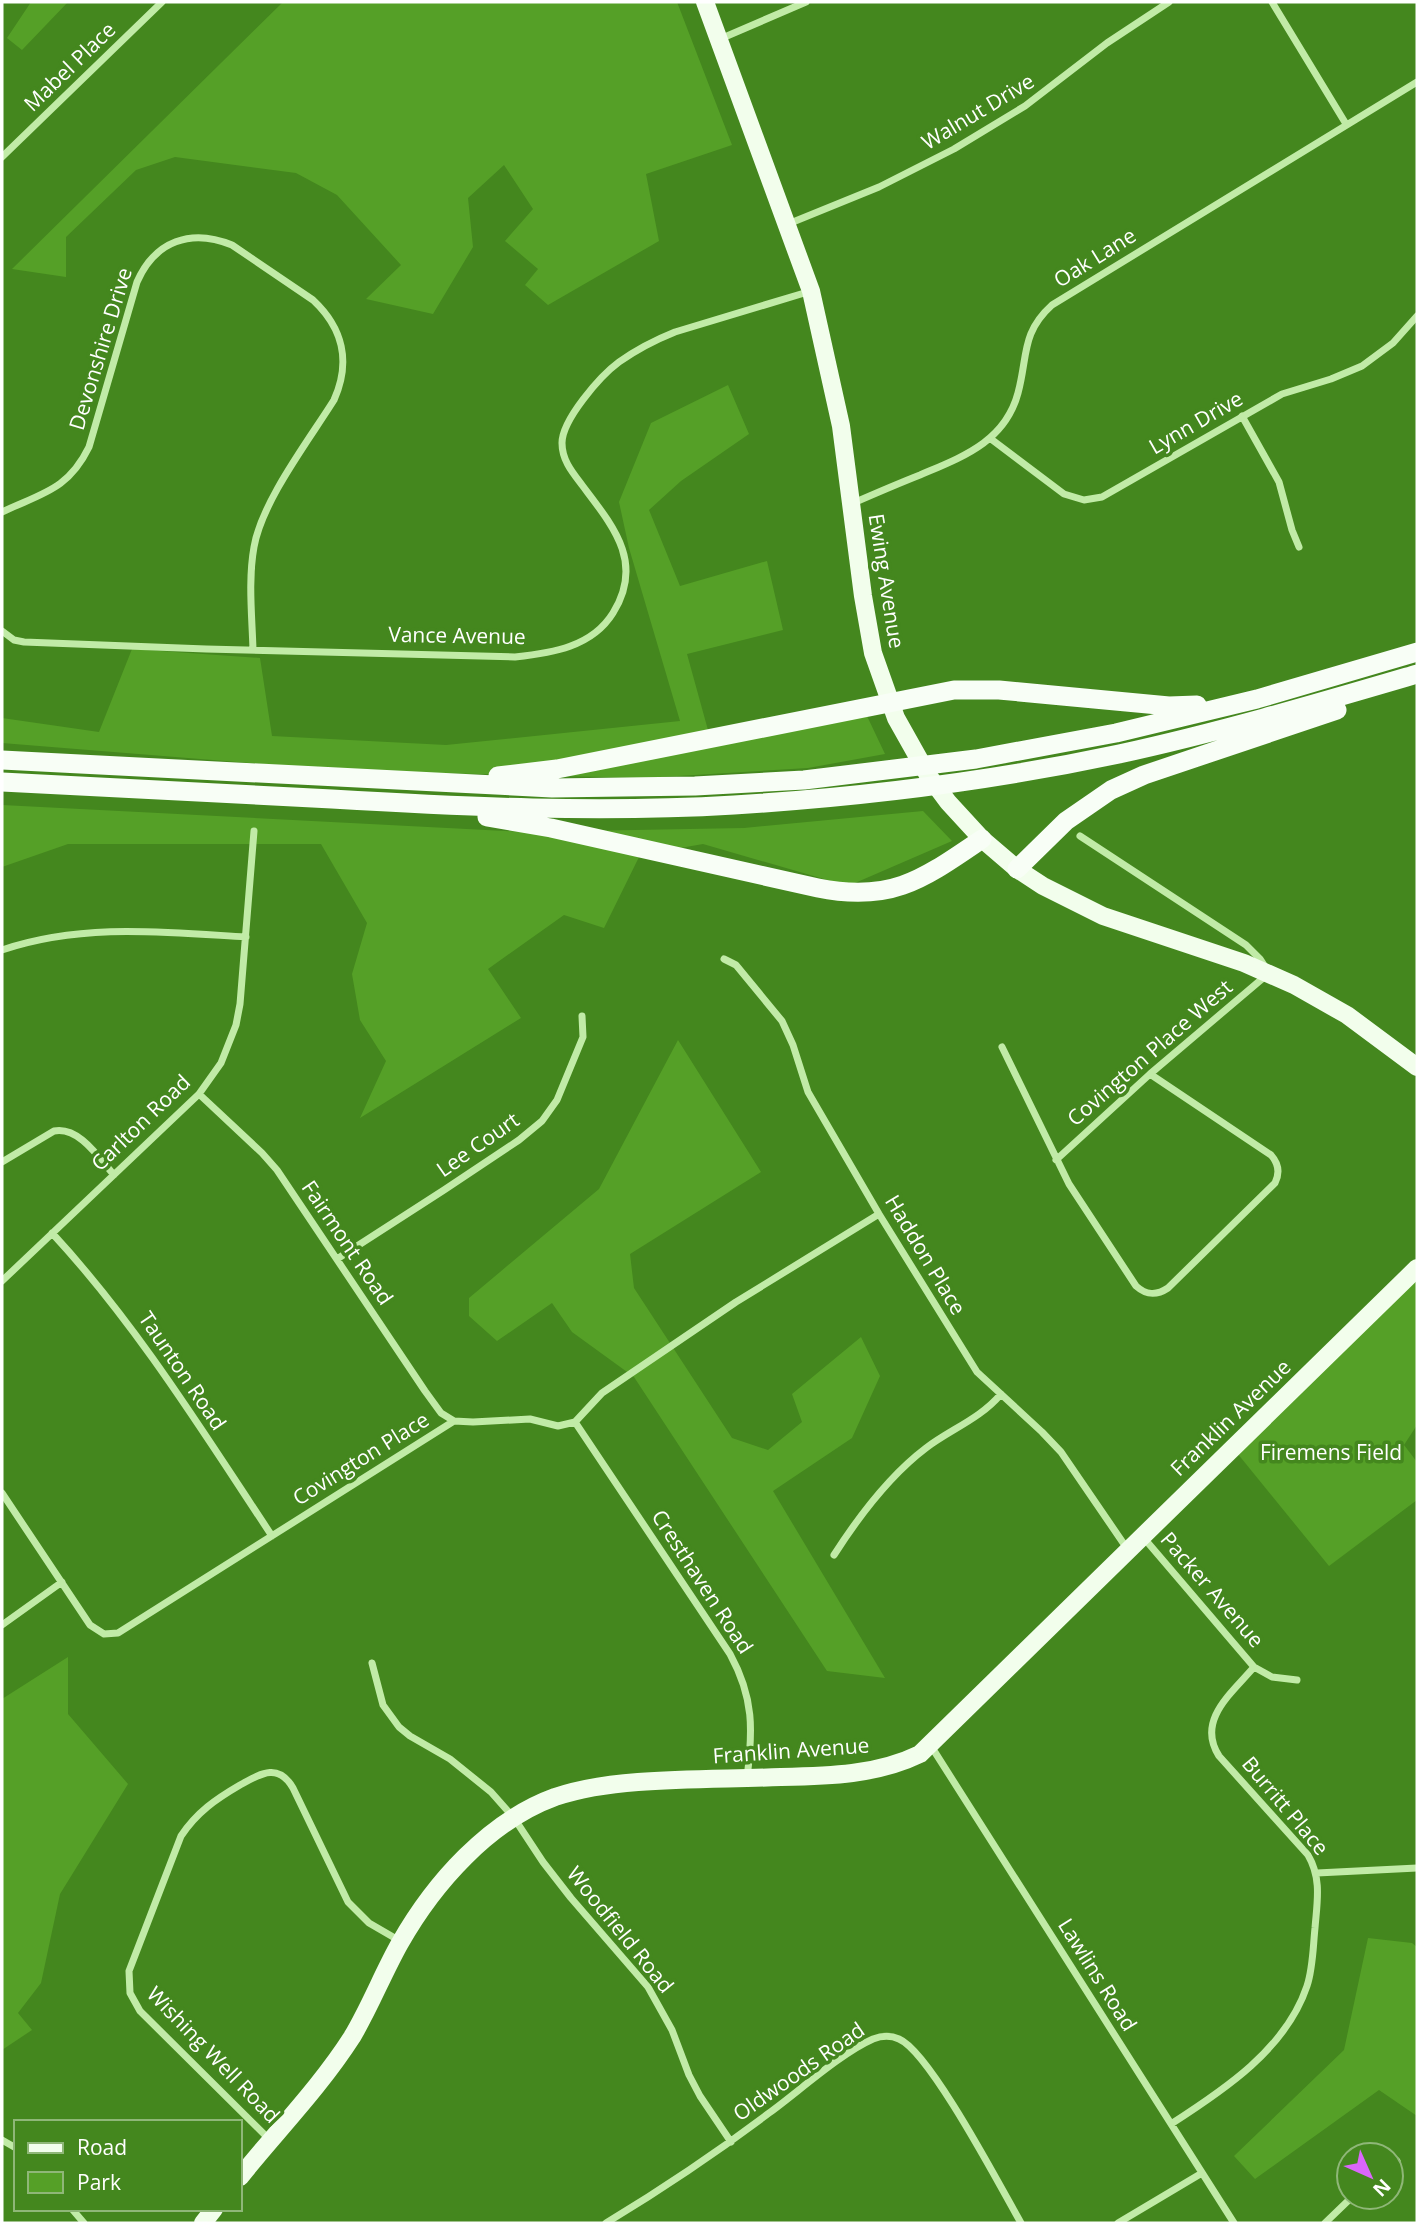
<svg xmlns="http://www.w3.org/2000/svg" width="1419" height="2225" viewBox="0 0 1419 2225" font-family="'Open Sans',sans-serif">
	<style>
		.green { fill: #55a027 }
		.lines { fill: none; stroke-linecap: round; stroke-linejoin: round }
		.minor { stroke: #c1eba7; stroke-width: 7 }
		.primary { stroke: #f2feec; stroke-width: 18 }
		.trunk { stroke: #f8fef6; stroke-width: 19 }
		.labels { text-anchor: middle; stroke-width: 7; stroke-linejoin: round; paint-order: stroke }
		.street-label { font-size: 21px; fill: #fff; stroke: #44871e }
		.park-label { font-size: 21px; fill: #fff; stroke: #44871e }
	</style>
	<rect width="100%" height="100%" fill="#44871e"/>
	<path class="green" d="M 31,2 L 68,2 L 22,50 L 7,38 Z
		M 283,2 L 677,2 L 732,145 L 646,174 L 659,241 L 548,305 L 525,285 L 538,269 L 505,241 L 533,209 L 504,165 L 468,198 L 473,247 L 433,314 L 366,299 L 401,265 L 337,195 L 296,173 L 175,157 L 136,170 L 66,237 L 66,277 L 12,269 Z
		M 728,385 L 749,434 L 681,481 L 649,510 L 680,586 L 767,561 L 783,630 L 687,654 L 711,741 L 867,716 L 885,754 L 808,768 L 645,778 L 351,771 L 2,743 L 2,718 L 99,732 L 132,649 L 260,658 L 272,736 L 446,745 L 680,721 L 629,548 L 619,502 L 651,423 Z
		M 2,805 L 525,832 L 744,828 L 923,811 L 952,841 L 848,886 L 703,844 L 640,855 L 604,928 L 564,915 L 488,969 L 521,1018 L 360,1118 L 386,1061 L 360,1020 L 352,974 L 367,923 L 321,844 L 68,844 L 2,867 Z
		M 678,1040 L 761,1172 L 630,1254 L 634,1288 L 732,1438 L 768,1450 L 802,1422 L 792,1394 L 861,1337 L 880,1376 L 852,1438 L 773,1491 L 885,1678 L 827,1671 L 634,1377 L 572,1332 L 552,1303 L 497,1341 L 469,1316 L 469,1298 L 599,1189 Z
		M 1417,1268 L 1417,1425 L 1404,1445 L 1417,1462 L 1417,1500 L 1329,1566 L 1233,1448 Z
		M 68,1657 L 68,1714 L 128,1784 L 60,1894 L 41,1983 L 18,2013 L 32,2030 L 2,2050 L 2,1699 Z
		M 1368,1938 L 1412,1943 L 1417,1947 L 1417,2116 L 1379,2090 L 1255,2179 L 1234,2156 L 1344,2050 Z"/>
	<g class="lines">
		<path class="minor" d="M 1272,2 L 1346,124
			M 720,39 L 806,2
			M 2,157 L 162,2
			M 788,224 L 879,187 L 954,149 L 1025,106 L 1107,43 L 1169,2
			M 1242,416 L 1279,482 L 1292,530 L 1299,547
			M 991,439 L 1064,494 L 1084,500 L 1102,497 L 1282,394 L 1331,379 L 1362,366 L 1393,343 L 1417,316
			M 851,504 C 874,494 897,484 920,475 C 962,457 1005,442 1018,393 C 1028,356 1021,333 1052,305 L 1417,82
			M 2,512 C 42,493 68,490 89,447 L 137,282 C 155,241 191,228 232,245 L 313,300 C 343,328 351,362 334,400 C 309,440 262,501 254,547 C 248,580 252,616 253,650
			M 2,631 L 14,640 L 24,642 L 206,649 L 515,657 C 552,653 592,647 613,613 C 645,562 612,525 582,485 C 572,472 562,460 562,443 C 562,420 600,376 619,362 C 636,350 655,340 675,332 L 811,291
			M 2,950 C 82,923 163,932 246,937
			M 724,959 L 736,965 L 782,1021 L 793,1045 L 808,1092 L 879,1214 L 977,1372 L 1042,1432 L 1061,1452 L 1128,1550
			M 1002,1047 L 1069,1184 L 1136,1286 C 1146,1295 1156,1296 1168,1288 L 1275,1183 C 1280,1173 1279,1164 1271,1155 L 1150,1074
			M 199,1094 L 262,1153 L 277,1170 L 425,1391 L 441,1413 L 454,1421
			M 1056,1160 L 1150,1074 L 1269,973 L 1260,959 L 1246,945 L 1080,836
			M 2,1162 L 54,1131 C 79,1126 99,1158 114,1175
			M 52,1233 C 137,1325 203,1432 272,1536
			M 337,1259 L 444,1190 L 519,1140 L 542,1121 L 557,1100 L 583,1037 L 582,1016
			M 2,1281 L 199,1094 L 221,1063 L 236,1025 L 240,1004 L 254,831
			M 575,1422 L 730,1654 C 754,1698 753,1730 747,1778
			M 2,1493 L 90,1625 L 104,1634 L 118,1633 L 454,1421 L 473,1422 L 530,1419 L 558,1426 L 575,1422 L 602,1393 L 736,1302 L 879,1214
			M 1143,1537 L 1254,1667 L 1272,1677 L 1297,1680
			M 834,1555 C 859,1516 889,1476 926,1448 C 951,1429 980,1419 1001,1394
			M 2,1625 L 62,1582
			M 372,1663 L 383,1705 L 399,1727 L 410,1736 L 450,1759 L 491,1792 L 514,1818 L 543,1862 L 571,1898 L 648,1987 L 672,2030 L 689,2075 L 700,2096 L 731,2142
			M 931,1746 L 1234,2223
			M 1317,1873 L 1417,1868
			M 1171,2124 C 1224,2090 1286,2049 1307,1986 C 1313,1968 1313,1947 1315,1928 C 1317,1902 1322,1879 1308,1855 L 1219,1756 C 1196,1720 1232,1693 1254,1667
			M 2,2140 L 16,2148
			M 270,2140 L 140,2011 L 130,1993 L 129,1971 L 181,1836 C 197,1812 216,1799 240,1785 C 260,1774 278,1762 293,1788 L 348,1902 L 369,1923 L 400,1941
			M 1391,2166 L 1397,2161
			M 72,2209 L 84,2223
			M 606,2223 C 662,2189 716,2153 769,2113 C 798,2092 841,2053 873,2039 C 881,2036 890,2035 899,2039 C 930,2052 1001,2188 1021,2223
			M 1118,2223 L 1202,2173
			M 1325,2223 L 1352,2197"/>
		<path class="primary" d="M 705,2 L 811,291 L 841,426 L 863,596 L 873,653 L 896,718 L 928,775 L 948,802 L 982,839 L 1017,869 L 1043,886 L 1103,916 L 1244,963 L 1294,985 L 1347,1015 L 1417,1067
			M 240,2177 C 277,2131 320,2087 352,2037 C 370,2007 383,1973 400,1943 C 434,1883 489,1821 555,1797 C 582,1788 610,1784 638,1782 C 686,1778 733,1779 781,1777 C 829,1776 877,1775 920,1754 L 1417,1268
			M 203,2223 L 214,2209"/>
		<path class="trunk" d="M 2,760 L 552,788 L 695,786 L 804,780 L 976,759 L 1116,733 L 1257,699 L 1417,652
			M 498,776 L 557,769 L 954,690 L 999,690 L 1169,706 L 1197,705
			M 2,782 C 112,787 222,793 332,799 C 466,807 600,813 734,805 C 864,797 992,781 1119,754 C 1220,732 1318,703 1417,674
			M 487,817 L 551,828 L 818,888 C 892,903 923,879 982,839
			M 1017,869 L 1066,821 L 1111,790 L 1144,775 L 1337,710"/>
	</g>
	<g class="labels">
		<g class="street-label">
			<text transform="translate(70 67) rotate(-44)" y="7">Mabel Place</text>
			<text transform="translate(978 112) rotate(-31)" y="7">Walnut Drive</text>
			<text transform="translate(1095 258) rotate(-32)" y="7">Oak Lane</text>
			<text transform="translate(101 349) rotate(-73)" y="7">Devonshire Drive</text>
			<text transform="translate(1196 423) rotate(-30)" y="7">Lynn Drive</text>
			<text transform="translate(886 581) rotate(81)" y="7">Ewing Avenue</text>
			<text transform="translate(457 636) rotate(1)" y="7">Vance Avenue</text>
			<text transform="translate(1150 1053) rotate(-41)" y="7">Covington Place West</text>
			<text transform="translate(141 1123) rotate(-44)" y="7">Carlton Road</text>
			<text transform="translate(478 1145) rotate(-35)" y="7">Lee Court</text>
			<text transform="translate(347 1243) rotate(56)" y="7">Fairmont Road</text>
			<text transform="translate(925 1255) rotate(59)" y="7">Haddon Place</text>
			<text transform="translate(182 1371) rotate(56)" y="7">Taunton Road</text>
			<text transform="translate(1231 1418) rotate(-44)" y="7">Franklin Avenue</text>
			<text transform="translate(361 1459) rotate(-32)" y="7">Covington Place</text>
			<text transform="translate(702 1582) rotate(57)" y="7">Cresthaven Road</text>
			<text transform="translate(1212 1590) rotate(49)" y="7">Packer Avenue</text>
			<text transform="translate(791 1751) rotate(-4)" y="7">Franklin Avenue</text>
			<text transform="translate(1285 1806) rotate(50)" y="7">Burritt Place</text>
			<text transform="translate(620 1930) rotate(51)" y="7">Woodfield Road</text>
			<text transform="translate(1097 1975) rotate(58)" y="7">Lawlins Road</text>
			<text transform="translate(213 2055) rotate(46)" y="7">Wishing Well Road</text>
			<text transform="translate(799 2072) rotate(-35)" y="7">Oldwoods Road</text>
		</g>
		<g class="park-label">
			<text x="1331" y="1460">Firemens Field</text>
		</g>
	</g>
	<rect width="1419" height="2225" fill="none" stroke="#ffffff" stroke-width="7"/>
	<rect x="14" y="2120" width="228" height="91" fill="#44871e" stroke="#8fb778" stroke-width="2"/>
	<rect x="28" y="2143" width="35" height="10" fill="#f2feec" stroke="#8fb778" stroke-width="2"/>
	<text x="77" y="2155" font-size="21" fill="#ffffff">Road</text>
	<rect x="28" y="2172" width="35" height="21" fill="#55a027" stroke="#8fb778" stroke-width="2"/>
	<text x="77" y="2190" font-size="21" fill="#ffffff">Park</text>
	<g transform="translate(1370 2176) rotate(135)"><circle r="33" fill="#44871e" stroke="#8fb778" stroke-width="2"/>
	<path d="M0-5L12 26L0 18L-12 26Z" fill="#da66fa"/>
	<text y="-10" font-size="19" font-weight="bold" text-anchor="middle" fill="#ffffff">N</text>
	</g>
</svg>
